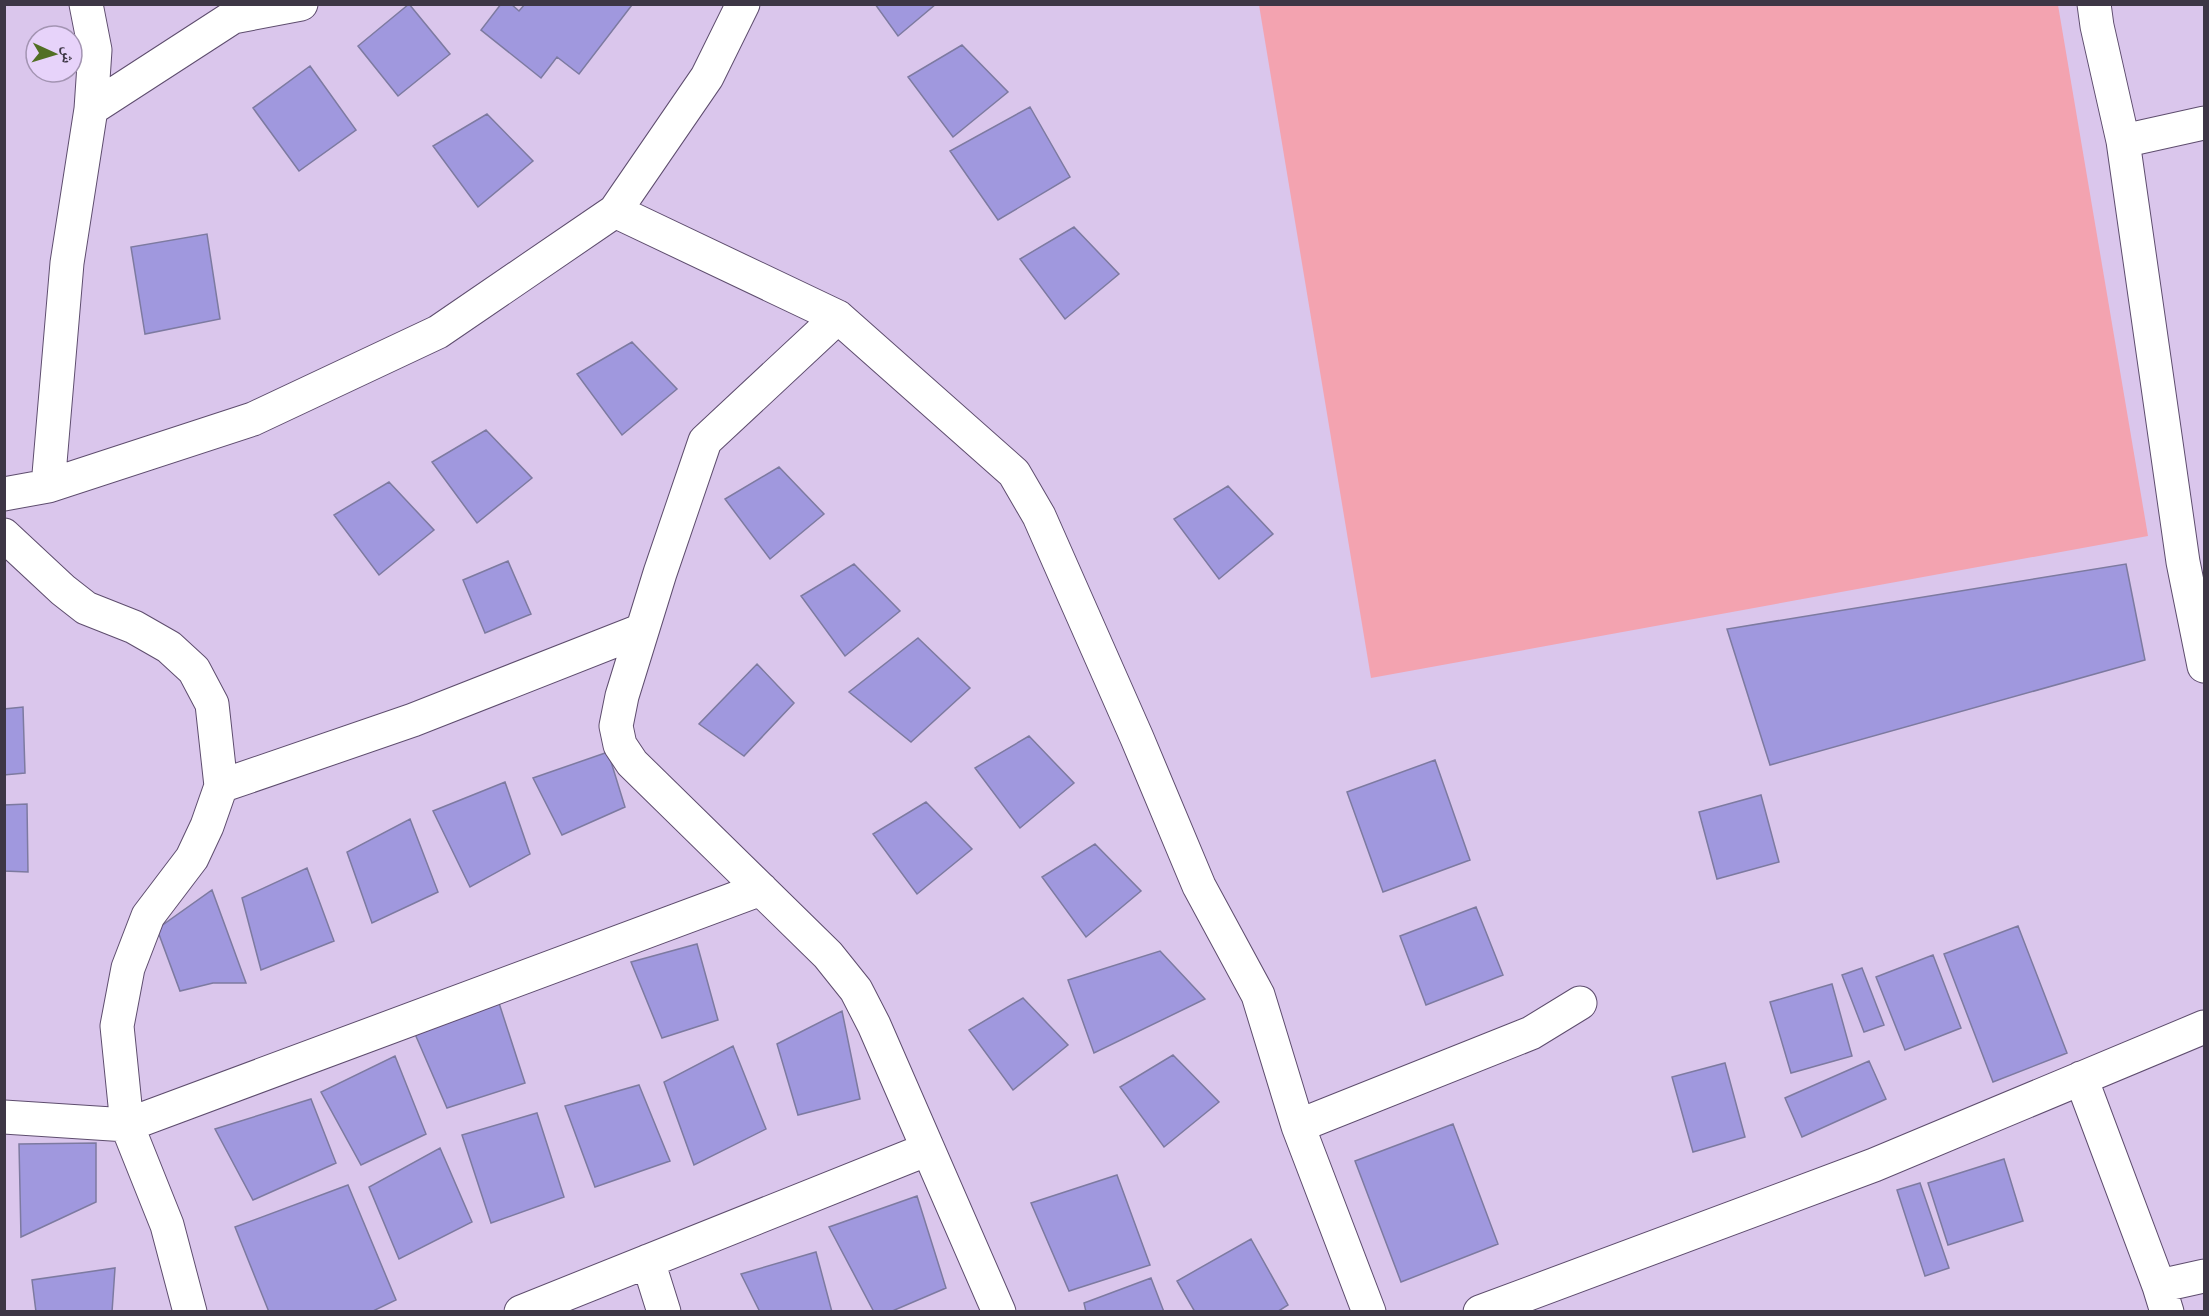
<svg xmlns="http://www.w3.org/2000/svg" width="2209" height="1316" viewBox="0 0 2209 1316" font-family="'PT Serif','Noto Naskh Arabic',serif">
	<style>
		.green { fill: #f3a3b0 }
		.building { fill: #a098de; stroke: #7d7aa0; stroke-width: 1.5 }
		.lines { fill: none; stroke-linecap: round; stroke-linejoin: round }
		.minor-casing { stroke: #5e4d6e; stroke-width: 35 }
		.minor { stroke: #fff; stroke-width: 33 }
	</style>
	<rect width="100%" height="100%" fill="#dac6ec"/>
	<path class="green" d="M 1259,5 L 2058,5 L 2148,536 L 1371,678 Z"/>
	<path class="building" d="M 409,4 L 450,54 L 398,96 L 358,46 Z
		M 501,4 L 511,4 L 519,11 L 525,4 L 632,5 L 579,74 L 557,57 L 541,78 L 481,30 Z
		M 875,4 L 936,4 L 898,36 Z
		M 962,45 L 1008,92 L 953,137 L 908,77 Z
		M 310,66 L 356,130 L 299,171 L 253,108 Z
		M 1030,107 L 1070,177 L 998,220 L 950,151 Z
		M 487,114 L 533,161 L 478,207 L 433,146 Z
		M 1074,227 L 1119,274 L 1065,319 L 1020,259 Z
		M 207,234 L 220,319 L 145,334 L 131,247 Z
		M 632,342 L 677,389 L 622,435 L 577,374 Z
		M 486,430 L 532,478 L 477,523 L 432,462 Z
		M 779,467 L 824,514 L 770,559 L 725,499 Z
		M 389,482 L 434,530 L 379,575 L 334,515 Z
		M 1228,486 L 1273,534 L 1219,579 L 1174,519 Z
		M 508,561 L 531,614 L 485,633 L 463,580 Z
		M 854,564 L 900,611 L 845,656 L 801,596 Z
		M 2126,564 L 2145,660 L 1770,765 L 1727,629 Z
		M 918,638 L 970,688 L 911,742 L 849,692 Z
		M 757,664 L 794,703 L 744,756 L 699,724 Z
		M 23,707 L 25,773 L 4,775 L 4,709 Z
		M 1029,736 L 1074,783 L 1020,828 L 975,768 Z
		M 608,752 L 625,807 L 562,835 L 533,778 Z
		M 1435,760 L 1470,860 L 1383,892 L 1347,792 Z
		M 505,782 L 530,854 L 470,887 L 433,811 Z
		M 1761,795 L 1779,862 L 1717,879 L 1699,812 Z
		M 926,802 L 972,849 L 917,894 L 873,834 Z
		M 27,804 L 28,872 L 4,871 L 4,805 Z
		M 410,819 L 438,892 L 372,923 L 347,852 Z
		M 1095,844 L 1141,891 L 1086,937 L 1042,877 Z
		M 307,868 L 334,941 L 261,970 L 242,898 Z
		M 212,890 L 246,983 L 213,983 L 180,991 L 157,929 Z
		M 1476,907 L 1503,975 L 1426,1005 L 1400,936 Z
		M 2018,926 L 2067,1053 L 1993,1082 L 1944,954 Z
		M 697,944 L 718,1020 L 662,1038 L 631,962 Z
		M 1160,951 L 1205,999 L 1094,1053 L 1068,980 Z
		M 1933,955 L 1961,1028 L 1905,1050 L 1876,977 Z
		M 1862,968 L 1884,1025 L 1864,1032 L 1842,975 Z
		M 1832,984 L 1852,1056 L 1791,1073 L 1770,1002 Z
		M 1023,998 L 1068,1045 L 1013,1090 L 969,1030 Z
		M 498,1000 L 525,1083 L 447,1108 L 415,1034 Z
		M 842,1011 L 860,1099 L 798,1115 L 777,1044 Z
		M 733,1046 L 766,1129 L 694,1165 L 664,1082 Z
		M 1173,1055 L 1219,1102 L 1164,1147 L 1120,1087 Z
		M 395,1056 L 426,1134 L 361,1165 L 321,1092 Z
		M 1869,1061 L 1886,1099 L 1802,1137 L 1785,1098 Z
		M 1725,1063 L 1745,1137 L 1693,1152 L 1672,1077 Z
		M 639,1085 L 670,1161 L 595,1187 L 565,1106 Z
		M 311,1099 L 336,1163 L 253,1200 L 215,1129 Z
		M 537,1113 L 564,1197 L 491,1223 L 462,1135 Z
		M 1453,1124 L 1498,1244 L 1401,1282 L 1355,1161 Z
		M 96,1143 L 96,1202 L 21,1237 L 19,1144 Z
		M 440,1148 L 472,1222 L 399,1259 L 369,1187 Z
		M 2004,1159 L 2023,1221 L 1948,1245 L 1928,1183 Z
		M 1117,1175 L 1150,1265 L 1069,1291 L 1031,1203 Z
		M 1920,1183 L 1949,1268 L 1925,1276 L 1897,1190 Z
		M 348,1185 L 396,1300 L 371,1312 L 269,1312 L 235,1227 Z
		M 917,1196 L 946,1288 L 890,1312 L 874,1312 L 829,1227 Z
		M 1251,1239 L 1288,1305 L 1277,1312 L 1195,1312 L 1177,1281 Z
		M 816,1252 L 832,1312 L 760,1312 L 741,1274 Z
		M 115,1268 L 112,1312 L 36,1312 L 32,1280 Z
		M 1151,1278 L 1164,1312 L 1086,1312 L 1084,1303 Z"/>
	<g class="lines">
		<g class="minor-casing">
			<path id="minor" d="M 2094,4 L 2097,26 L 2123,141 L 2183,562 L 2204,666
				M 91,109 L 233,17 L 301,4
				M 2123,141 L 2204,123
				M 615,211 L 838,317 L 1014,473 L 1039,516 L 1137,738 L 1199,886 L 1258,995 L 1298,1126 L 1369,1312
				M 838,317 L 705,441 L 660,573 L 622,696 L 616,726 L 620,745 L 632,763 L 828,955 L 856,990 L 874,1025 L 999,1312
				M 48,486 L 67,263 L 91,109 L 95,50 L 86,4
				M 4,494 L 48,486 L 253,419 L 438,332 L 615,211 L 707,77 L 743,4
				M 4,535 L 63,590 L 86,608 L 134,627 L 169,647 L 194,670 L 212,704 L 221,786 L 207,826 L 192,858 L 148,916 L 128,968 L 117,1026 L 127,1125 L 167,1225 L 190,1312
				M 221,786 L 413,720 L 642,630
				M 2081,1078 L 2159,1286 L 2167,1312
				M 4,1117 L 127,1125 L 761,889
				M 1298,1126 L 1531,1033 L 1580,1003
				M 648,1261 L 664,1312
				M 2159,1286 L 2204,1276
				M 521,1312 L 928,1149
				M 1480,1312 L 1874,1165 L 2204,1027"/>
		</g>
		<use href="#minor" class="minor"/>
	</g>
	<rect width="2209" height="1316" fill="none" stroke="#3d3645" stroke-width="12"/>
	<g transform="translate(54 54) rotate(94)"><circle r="28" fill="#e7d3fa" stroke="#a394b2" stroke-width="1.5"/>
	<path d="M0-4.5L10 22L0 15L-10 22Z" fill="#526f24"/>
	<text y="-9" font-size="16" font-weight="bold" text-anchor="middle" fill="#3d3645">ش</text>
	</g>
</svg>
